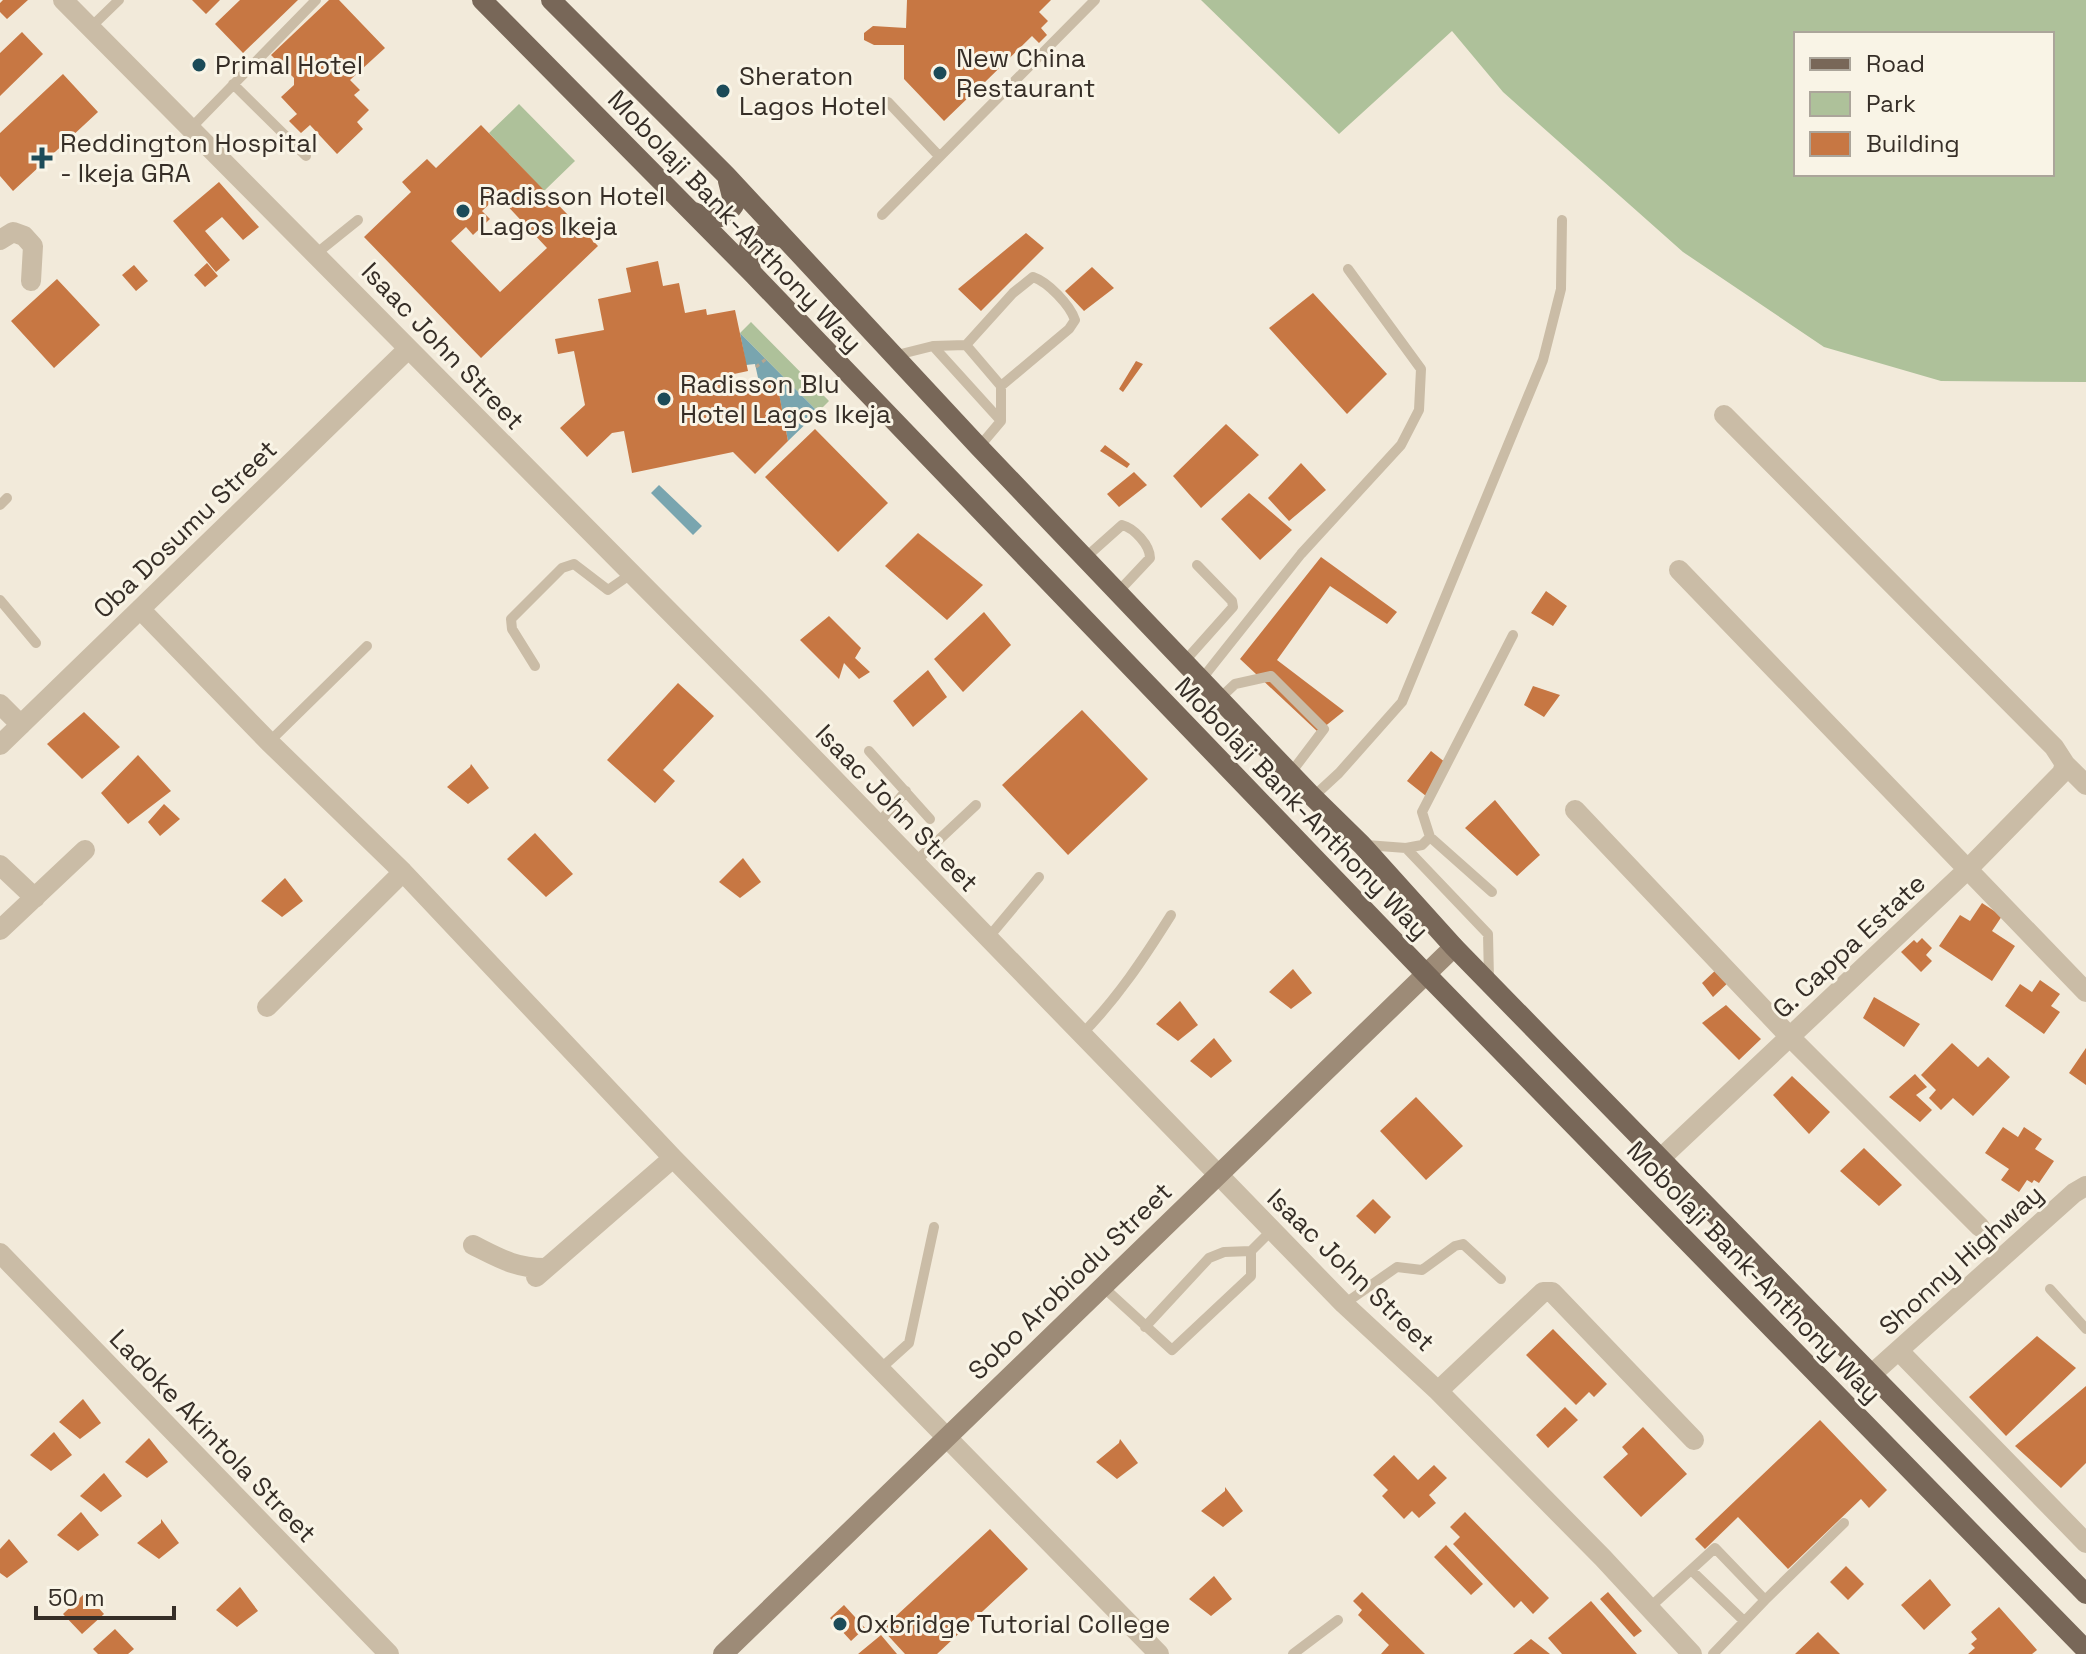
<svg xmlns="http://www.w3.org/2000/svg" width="2086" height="1654" viewBox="0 0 2086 1654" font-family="'Space Grotesk',sans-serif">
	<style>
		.green { fill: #aec19a; fill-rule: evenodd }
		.water { fill: #79a5af }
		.building { fill: #c77743; fill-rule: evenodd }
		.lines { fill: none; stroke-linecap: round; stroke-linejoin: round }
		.path { stroke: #b6a690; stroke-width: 3; stroke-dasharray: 4 4; stroke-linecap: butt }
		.lane { stroke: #cabca6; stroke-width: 10 }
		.street { stroke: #cabca6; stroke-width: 20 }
		.secondary { stroke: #9d8b77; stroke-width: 20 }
		.primary { stroke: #786758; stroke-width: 20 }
		.poi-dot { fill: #1c4b58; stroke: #f9f4e6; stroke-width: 3 }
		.labels { text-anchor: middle; stroke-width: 6; stroke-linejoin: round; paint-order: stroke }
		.poi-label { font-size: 26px; fill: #362e27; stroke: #f9f4e6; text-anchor: start }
		.street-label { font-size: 26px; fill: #362e27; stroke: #f9f4e6 }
	</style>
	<rect width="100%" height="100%" fill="#f2eada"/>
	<path class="green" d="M 1201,0 L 2086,0 L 2086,382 L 1941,381 L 1824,347 L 1683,252 L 1503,92 L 1452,31 L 1339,134 ZM 1796,34 L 2052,34 L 2052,174 L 1796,174 Z
		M 519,104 L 575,161 L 544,191 L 489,133 Z
		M 751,322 L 829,401 L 818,412 L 740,333 Z"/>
	<path class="water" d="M 740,333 L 818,412 L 788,441 L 777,384 L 760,387 L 755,364 L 746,365 Z
		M 659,485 L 702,526 L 693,535 L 651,493 Z"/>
	<path class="building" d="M 3,0 L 28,0 L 7,19 L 0,12 L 0,3 Z
		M 192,0 L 220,0 L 206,14 Z
		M 240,0 L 298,0 L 243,53 L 215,24 Z
		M 329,0 L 339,0 L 385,48 L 350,80 L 360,90 L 354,95 L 369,110 L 357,122 L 363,129 L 337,154 L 310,125 L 301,133 L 289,121 L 297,114 L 281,97 L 294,85 L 294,78 L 271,55 Z
		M 907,0 L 1051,0 L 1039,12 L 1048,21 L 1041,28 L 1047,35 L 1039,43 L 1032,36 L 983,84 L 989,90 L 979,100 L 973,93 L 944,121 L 904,79 L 904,45 L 874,45 L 864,40 L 864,33 L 873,26 L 906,28 Z
		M 22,32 L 43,54 L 0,96 L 0,53 Z
		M 63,74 L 98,112 L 13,191 L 0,176 L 0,133 Z
		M 481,125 L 598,246 L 481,358 L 364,237 L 411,192 L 402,182 L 427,159 L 436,168 ZM 498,196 L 547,248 L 500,292 L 451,241 L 466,227 L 473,235 L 490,219 L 482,211 Z
		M 219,182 L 259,227 L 243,240 L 222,217 L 205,231 L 230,260 L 216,272 L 173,221 Z
		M 1026,233 L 1044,248 L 981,311 L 958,289 Z
		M 658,261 L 663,286 L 679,283 L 685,313 L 706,309 L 707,315 L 735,310 L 748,371 L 734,374 L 737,391 L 777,383 L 788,441 L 755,474 L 733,452 L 632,473 L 624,431 L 612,433 L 587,457 L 560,428 L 585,405 L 574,351 L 558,354 L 555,339 L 604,330 L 598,299 L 631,292 L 626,268 Z
		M 207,263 L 218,276 L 205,287 L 194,275 Z
		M 134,265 L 148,281 L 136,291 L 122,275 Z
		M 1092,267 L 1114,288 L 1084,311 L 1065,291 Z
		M 57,279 L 100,325 L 54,368 L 11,321 Z
		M 1313,293 L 1387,374 L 1347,414 L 1269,328 Z
		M 1136,361 L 1143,364 L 1123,392 L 1119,389 Z
		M 1226,424 L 1259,455 L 1201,508 L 1173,476 Z
		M 815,429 L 888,503 L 838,552 L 765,477 Z
		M 1105,445 L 1130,464 L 1127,468 L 1100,451 Z
		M 1301,463 L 1326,490 L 1289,521 L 1268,498 Z
		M 1134,472 L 1147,485 L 1119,507 L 1107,494 Z
		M 1249,493 L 1292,530 L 1260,560 L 1221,519 Z
		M 918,533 L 983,585 L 947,620 L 885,566 Z
		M 1321,557 L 1397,612 L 1387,624 L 1330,586 L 1277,660 L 1344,711 L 1318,732 L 1240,659 Z
		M 1546,591 L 1567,606 L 1553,626 L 1531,613 Z
		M 984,612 L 1011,645 L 963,692 L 934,659 Z
		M 829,616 L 861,648 L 855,658 L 870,672 L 859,679 L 844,663 L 839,679 L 800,640 Z
		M 928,670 L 947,697 L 913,727 L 893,701 Z
		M 678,683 L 714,716 L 663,770 L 675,781 L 655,803 L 607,760 Z
		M 1533,686 L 1560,695 L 1544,717 L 1524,705 Z
		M 1082,710 L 1148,779 L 1068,855 L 1002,785 Z
		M 84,712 L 120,747 L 82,779 L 47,744 Z
		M 1431,751 L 1446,763 L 1426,796 L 1407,781 Z
		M 138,755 L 171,791 L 128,824 L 101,793 Z
		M 471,764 L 489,788 L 468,804 L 447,787 L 470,767 Z
		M 1495,800 L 1540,855 L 1517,876 L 1465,828 Z
		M 164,804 L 180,819 L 160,836 L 148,822 Z
		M 535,833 L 573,874 L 546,897 L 507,859 Z
		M 743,858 L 761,882 L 740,898 L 719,882 Z
		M 285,878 L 303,901 L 282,917 L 261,901 Z
		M 1982,903 L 2002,916 L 1992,931 L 2015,946 L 1992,981 L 1939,946 L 1960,915 L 1970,921 Z
		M 1922,938 L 1932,948 L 1926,955 L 1932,961 L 1921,972 L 1901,952 L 1914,940 L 1917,943 Z
		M 1719,967 L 1732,979 L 1713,997 L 1702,983 Z
		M 1293,969 L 1312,993 L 1291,1009 L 1269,992 Z
		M 2040,980 L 2060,994 L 2051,1006 L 2060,1012 L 2044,1034 L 2005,1006 L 2020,984 L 2032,992 Z
		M 1874,997 L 1920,1024 L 1904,1047 L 1863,1018 Z
		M 1180,1001 L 1198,1025 L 1178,1041 L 1156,1024 Z
		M 1726,1005 L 1761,1039 L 1739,1060 L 1702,1023 Z
		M 1214,1038 L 1232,1061 L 1211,1078 L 1190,1061 Z
		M 1952,1043 L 1978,1067 L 1988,1057 L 2010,1077 L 1973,1116 L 1953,1098 L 1941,1110 L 1929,1098 L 1936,1090 L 1921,1075 Z
		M 2086,1048 L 2086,1085 L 2069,1073 Z
		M 1915,1074 L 1927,1087 L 1916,1095 L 1932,1110 L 1920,1122 L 1889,1097 Z
		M 1792,1076 L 1830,1112 L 1809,1134 L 1773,1095 Z
		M 1416,1097 L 1463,1146 L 1426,1180 L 1380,1131 Z
		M 2003,1127 L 2018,1137 L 2024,1127 L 2042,1139 L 2035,1149 L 2054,1161 L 2039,1183 L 2034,1180 L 2032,1183 L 2027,1180 L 2019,1192 L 2001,1180 L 2009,1169 L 1985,1153 Z
		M 1864,1148 L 1902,1185 L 1879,1206 L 1840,1171 Z
		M 1373,1199 L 1391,1217 L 1375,1234 L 1356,1216 Z
		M 1553,1329 L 1607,1384 L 1594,1397 L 1589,1392 L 1576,1405 L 1526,1355 Z
		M 2037,1336 L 2076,1368 L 2006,1436 L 1969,1397 Z
		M 2086,1386 L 2086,1463 L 2061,1488 L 2015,1446 Z
		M 83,1399 L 101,1423 L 80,1439 L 59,1422 Z
		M 1565,1407 L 1578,1420 L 1548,1448 L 1536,1435 Z
		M 1820,1420 L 1887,1490 L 1869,1508 L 1861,1499 L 1788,1569 L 1738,1517 L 1705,1549 L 1695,1539 Z
		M 1643,1427 L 1687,1474 L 1641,1517 L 1603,1477 L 1628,1454 L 1622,1447 Z
		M 54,1432 L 72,1455 L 51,1471 L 30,1455 Z
		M 149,1438 L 168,1462 L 147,1478 L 125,1462 Z
		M 1120,1439 L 1138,1463 L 1117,1479 L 1096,1462 L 1119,1443 Z
		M 1394,1455 L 1418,1480 L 1434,1465 L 1447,1478 L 1429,1495 L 1436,1503 L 1419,1518 L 1412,1511 L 1404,1519 L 1382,1496 L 1388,1490 L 1373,1475 Z
		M 104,1473 L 122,1496 L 101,1512 L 80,1496 Z
		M 1225,1487 L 1243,1511 L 1223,1527 L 1201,1511 L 1225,1491 Z
		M 81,1512 L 99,1535 L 78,1551 L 57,1535 Z
		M 1465,1512 L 1549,1598 L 1533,1614 L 1521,1601 L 1514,1608 L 1453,1544 L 1460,1537 L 1450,1527 Z
		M 161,1519 L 179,1543 L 159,1559 L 137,1543 L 161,1523 Z
		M 990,1529 L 1028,1569 L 937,1654 L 905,1654 L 882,1629 Z
		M 9,1539 L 28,1562 L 7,1578 L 0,1573 L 0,1549 Z
		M 1446,1545 L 1483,1584 L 1471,1595 L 1434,1557 Z
		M 1846,1566 L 1864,1584 L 1848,1600 L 1830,1582 Z
		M 1214,1576 L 1232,1599 L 1211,1616 L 1189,1599 Z
		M 1930,1579 L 1951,1605 L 1924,1630 L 1901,1605 Z
		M 240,1587 L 258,1611 L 237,1627 L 216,1610 Z
		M 1362,1592 L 1425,1654 L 1381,1654 L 1389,1645 L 1358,1615 L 1362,1610 L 1353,1601 Z
		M 1608,1592 L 1642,1631 L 1634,1637 L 1600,1599 Z
		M 85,1593 L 104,1614 L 82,1634 L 63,1614 Z
		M 1591,1601 L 1637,1654 L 1562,1654 L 1548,1638 Z
		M 844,1605 L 865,1628 L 851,1641 L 830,1618 Z
		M 1999,1607 L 2037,1650 L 2032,1654 L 1968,1654 L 1975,1648 L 1971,1644 L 1977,1639 L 1971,1632 Z
		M 115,1629 L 134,1649 L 128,1654 L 98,1654 L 93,1649 Z
		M 1818,1632 L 1840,1654 L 1795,1654 Z
		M 881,1635 L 897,1654 L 858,1654 Z
		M 1531,1639 L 1550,1654 L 1513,1654 Z"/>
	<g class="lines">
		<path class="path" d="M 756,367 L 766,359"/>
		<path class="lane" d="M 90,28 L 119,0
			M 233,84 L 306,156
			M 888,102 L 939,156
			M 191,128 L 316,0
			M 882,215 L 1095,0
			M 317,253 L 358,220
			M 966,345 L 1013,293 L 1033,277 C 1048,282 1070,305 1075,320 L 1069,329 L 1001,386
			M 933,346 L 1001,421
			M 893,356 L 933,346 L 966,345 L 1001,386 L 1001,421 L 979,447
			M 0,505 L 7,498
			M 1085,558 L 1122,525 C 1134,528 1150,545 1150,558 L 1118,592
			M 0,600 L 36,643
			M 1184,662 L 1233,607 L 1232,601 L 1197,565
			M 535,666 L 512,629 L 511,619 L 562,568 L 574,564 L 608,590 L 631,574
			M 1201,680 L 1301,554 L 1401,445 L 1419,410 L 1421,369 L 1348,269
			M 1219,699 L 1235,684 L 1271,676 L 1324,729 L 1290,774
			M 269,742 L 367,646
			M 869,751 L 930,819
			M 1313,797 L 1339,773 L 1402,702 L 1543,360 L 1561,289 L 1562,220
			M 877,825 L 906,791
			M 1430,837 L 1422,812 L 1513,635
			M 1366,845 L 1406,848 L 1488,934 L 1489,979
			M 1406,848 L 1422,845 L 1430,837 L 1492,892
			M 914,863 L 976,805
			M 988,938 L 1039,877
			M 1081,1035 C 1117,999 1144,958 1171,915
			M 1102,1286 L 1172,1350 L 1251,1276 L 1251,1251
			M 2050,1289 L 2086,1329
			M 1344,1304 L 1397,1267 L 1422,1270 L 1455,1246 L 1463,1244 L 1501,1279
			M 1145,1327 L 1209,1258 L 1224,1252 L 1251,1251 L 1272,1230
			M 879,1370 L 909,1343 L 934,1227
			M 1691,1570 L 1744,1621
			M 1765,1600 L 1844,1523
			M 1648,1609 L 1715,1548 L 1765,1600 L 1713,1654
			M 1293,1654 L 1338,1620"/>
		<path class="street" d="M 63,0 L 762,705 L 1344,1304 L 1438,1391 L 1603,1558 L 1692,1654
			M 0,240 L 13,232 L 24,236 L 33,246 L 31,281
			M 1724,415 L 2054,747 L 2065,764 L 2086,785
			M 1679,570 L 2086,992
			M 140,609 L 269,742 L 403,872 L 673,1158 L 1159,1654
			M 0,704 L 21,725
			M 0,745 L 407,350
			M 1575,810 L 1790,1037 L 1980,1227
			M 0,865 L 35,898
			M 0,930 L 85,850
			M 267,1007 L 403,872
			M 1661,1158 L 1967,870 L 2062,773 L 2065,764
			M 473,1245 C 499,1258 515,1268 545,1268
			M 0,1253 L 389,1654
			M 536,1277 L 673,1158
			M 1899,1351 L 2086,1543
			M 1872,1374 L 2074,1193 L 2086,1186
			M 1438,1391 L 1543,1292 L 1552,1292 L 1694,1440"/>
		<path class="secondary" d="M 723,1654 L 1454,947"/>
		<path class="primary" d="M 482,0 L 752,273 L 1426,974 L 2086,1650
			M 551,0 L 726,175 L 979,447 L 1313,797 L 1362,845 L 1454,947 L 2086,1594
			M 694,212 C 711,220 723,222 734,205 L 728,181
			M 752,273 C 742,242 751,229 784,238"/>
	</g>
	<g class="poi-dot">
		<circle cx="199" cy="65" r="8"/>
		<circle cx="940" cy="73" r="8"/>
		<circle cx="723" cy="91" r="8"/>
		<path d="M38 146h8v8h8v8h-8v8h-8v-8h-8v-8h8z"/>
		<circle cx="463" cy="211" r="8"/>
		<circle cx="664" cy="399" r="8"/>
		<circle cx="840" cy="1624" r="8"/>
	</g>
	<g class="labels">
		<g class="poi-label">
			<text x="956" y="67">New China<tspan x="956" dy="30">Restaurant</tspan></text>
			<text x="215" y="74">Primal Hotel</text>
			<text x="739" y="85">Sheraton<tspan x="739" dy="30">Lagos Hotel</tspan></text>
			<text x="60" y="152">Reddington Hospital<tspan x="60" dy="30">- Ikeja GRA</tspan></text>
			<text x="479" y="205">Radisson Hotel<tspan x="479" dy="30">Lagos Ikeja</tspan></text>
			<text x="680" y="393">Radisson Blu<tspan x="680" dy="30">Hotel Lagos Ikeja</tspan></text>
			<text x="856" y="1633">Oxbridge Tutorial College</text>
		</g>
		<g class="street-label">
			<text transform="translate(735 221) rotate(46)" y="9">Mobolaji Bank-Anthony Way</text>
			<text transform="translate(443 346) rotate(46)" y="9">Isaac John Street</text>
			<text transform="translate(185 529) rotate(-44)" y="9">Oba Dosumu Street</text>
			<text transform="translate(897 808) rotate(46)" y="9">Isaac John Street</text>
			<text transform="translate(1302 808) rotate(46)" y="9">Mobolaji Bank-Anthony Way</text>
			<text transform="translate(1849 946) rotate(-43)" y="9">G. Cappa Estate</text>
			<text transform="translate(1961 1260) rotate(-42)" y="9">Shonny Highway</text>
			<text transform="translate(1351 1270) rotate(44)" y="9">Isaac John Street</text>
			<text transform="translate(1754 1272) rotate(46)" y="9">Mobolaji Bank-Anthony Way</text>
			<text transform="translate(1070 1281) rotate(-44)" y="9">Sobo Arobiodu Street</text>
			<text transform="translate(213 1436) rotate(46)" y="9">Ladoke Akintola Street</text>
		</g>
	</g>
	<rect x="1794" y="32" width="260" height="144" fill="#f9f4e6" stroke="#aba59a" stroke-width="2"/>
	<rect x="1810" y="58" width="40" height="12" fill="#786758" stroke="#aba59a" stroke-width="2"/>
	<text x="1866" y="72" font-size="24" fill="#362e27">Road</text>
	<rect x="1810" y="92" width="40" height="24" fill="#aec19a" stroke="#aba59a" stroke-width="2"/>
	<text x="1866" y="112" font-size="24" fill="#362e27">Park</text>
	<rect x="1810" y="132" width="40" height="24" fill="#c77743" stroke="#aba59a" stroke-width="2"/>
	<text x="1866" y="152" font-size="24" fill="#362e27">Building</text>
	<path d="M36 1606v12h138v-12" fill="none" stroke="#362e27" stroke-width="4"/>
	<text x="48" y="1606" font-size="24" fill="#362e27" stroke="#f9f4e6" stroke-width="6" paint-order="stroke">50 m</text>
</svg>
